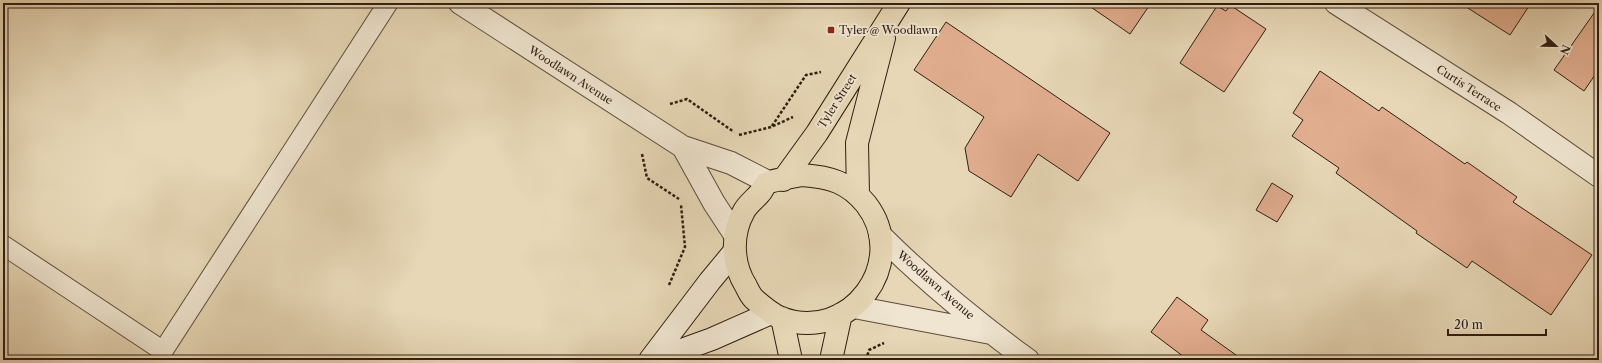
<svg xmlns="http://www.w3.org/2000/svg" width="1602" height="363" viewBox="0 0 1602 363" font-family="'Libre Caslon Text',serif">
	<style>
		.building { fill: #e1ad8f; stroke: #301e11 }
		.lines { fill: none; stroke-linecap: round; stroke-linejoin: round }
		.lane-casing { stroke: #5e4c3a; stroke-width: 21 }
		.street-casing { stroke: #5e4c3a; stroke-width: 24 }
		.secondary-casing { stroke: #301e11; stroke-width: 24 }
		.primary-casing { stroke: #301e11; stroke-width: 24 }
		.path { stroke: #301e11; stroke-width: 2.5; stroke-dasharray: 3 2; stroke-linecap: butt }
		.lane { stroke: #efe5d0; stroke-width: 19 }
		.street { stroke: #efe5d0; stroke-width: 22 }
		.secondary { stroke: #efe5d0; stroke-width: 22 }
		.primary { stroke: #e7d7b6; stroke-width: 22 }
		.poi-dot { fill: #8f2418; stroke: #efe5d0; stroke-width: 1.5 }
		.labels { text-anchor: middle; stroke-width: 4; stroke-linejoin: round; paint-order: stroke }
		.poi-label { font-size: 11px; fill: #301e11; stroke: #efe5d0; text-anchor: start }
		.street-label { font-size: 11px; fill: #301e11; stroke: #efe5d0 }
	</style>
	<rect width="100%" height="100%" fill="#e7d7b6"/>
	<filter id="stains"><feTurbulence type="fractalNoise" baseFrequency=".005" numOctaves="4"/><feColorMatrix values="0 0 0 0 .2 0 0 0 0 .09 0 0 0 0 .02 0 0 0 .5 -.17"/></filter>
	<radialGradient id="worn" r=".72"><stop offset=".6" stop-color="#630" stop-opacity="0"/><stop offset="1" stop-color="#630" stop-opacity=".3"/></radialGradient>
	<path class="building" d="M 1085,3 L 1151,3 L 1130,34 Z
		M 1460,3 L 1531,3 L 1510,35 Z
		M 1230,5 L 1266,29 L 1224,92 L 1180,63 L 1217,6 L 1226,11 Z
		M 1599,6 L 1599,69 L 1584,91 L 1554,70 Z
		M 946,22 L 1110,133 L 1078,181 L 1038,154 L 1011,197 L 969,171 L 965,148 L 984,117 L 914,70 Z
		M 1320,71 L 1379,111 L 1382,107 L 1465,164 L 1467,162 L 1517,197 L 1513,202 L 1592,255 L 1551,315 L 1472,261 L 1467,268 L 1416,233 L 1417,231 L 1336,173 L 1339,168 L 1292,136 L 1303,120 L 1293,113 Z
		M 1272,183 L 1293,196 L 1277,222 L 1256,210 Z
		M 1177,297 L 1208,320 L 1201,330 L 1243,360 L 1188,360 L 1151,332 Z"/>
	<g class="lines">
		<g class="lane-casing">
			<path id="lane" d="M 3,245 L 163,351 L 388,3"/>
		</g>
		<g class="street-casing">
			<path id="street" d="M 460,3 L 683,147 L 731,163 L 768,182
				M 1336,3 L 1509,113 L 1599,176
				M 683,147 L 714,203 L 735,235
				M 880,235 C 926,281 976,322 1028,360
				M 854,307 L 991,333"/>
		</g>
		<g class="secondary-casing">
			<path id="secondary" d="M 650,360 L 710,281 L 734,252
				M 654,360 L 712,339 L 771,313"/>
		</g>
		<g class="primary-casing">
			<path id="primary" d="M 802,175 C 830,177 848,182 866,204 C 911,262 850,344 781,318 C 771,314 762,306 754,299 C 750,295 748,290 746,286 C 732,264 731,234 744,211 C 748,204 755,199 760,193 C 763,190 764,185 767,183 C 769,181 797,176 802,175 Z
				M 783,180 L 817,133 L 899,3
				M 858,195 L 857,143 L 884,38
				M 782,318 L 791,360
				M 831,360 L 841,314"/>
		</g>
		<path class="path" d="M 670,104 L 687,99 L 734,132
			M 772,126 L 806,75 L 821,72
			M 739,135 L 771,127 L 793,117
			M 642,154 L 647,178 L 679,199
			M 669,285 L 685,247 L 681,205
			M 866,360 L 869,350 L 884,343"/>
		<use href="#lane" class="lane"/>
		<use href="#street" class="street"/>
		<use href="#secondary" class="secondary"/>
		<use href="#primary" class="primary"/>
	</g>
	<rect class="poi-dot" x="827" y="26" width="8" height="8" rx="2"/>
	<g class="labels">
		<g class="poi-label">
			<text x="839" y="34">Tyler @ Woodlawn</text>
		</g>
		<g class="street-label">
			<text transform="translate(571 75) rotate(33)" y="4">Woodlawn Avenue</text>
			<text transform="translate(1469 88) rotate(33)" y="4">Curtis Terrace</text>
			<text transform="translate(837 101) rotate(-58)" y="4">Tyler Street</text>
			<text transform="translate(936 285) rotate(41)" y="4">Woodlawn Avenue</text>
		</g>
	</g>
	<rect width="1602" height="363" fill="none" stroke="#e7d7b6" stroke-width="16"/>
	<rect x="4" y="4" width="1594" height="355" fill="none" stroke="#301e11" stroke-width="2"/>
	<rect x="8" y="8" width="1586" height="347" fill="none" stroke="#301e11"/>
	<g transform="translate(1556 46) rotate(112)" stroke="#efe5d0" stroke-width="3" paint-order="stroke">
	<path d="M0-3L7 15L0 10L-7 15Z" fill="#301e11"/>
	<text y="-6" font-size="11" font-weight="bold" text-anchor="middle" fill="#301e11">N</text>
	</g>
	<path d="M1448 329v6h98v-6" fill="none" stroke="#301e11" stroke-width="2"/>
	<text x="1454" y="329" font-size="12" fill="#301e11" stroke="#efe5d0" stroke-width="3" paint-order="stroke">20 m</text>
	<rect width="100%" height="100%" filter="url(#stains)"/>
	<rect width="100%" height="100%" fill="url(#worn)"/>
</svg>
